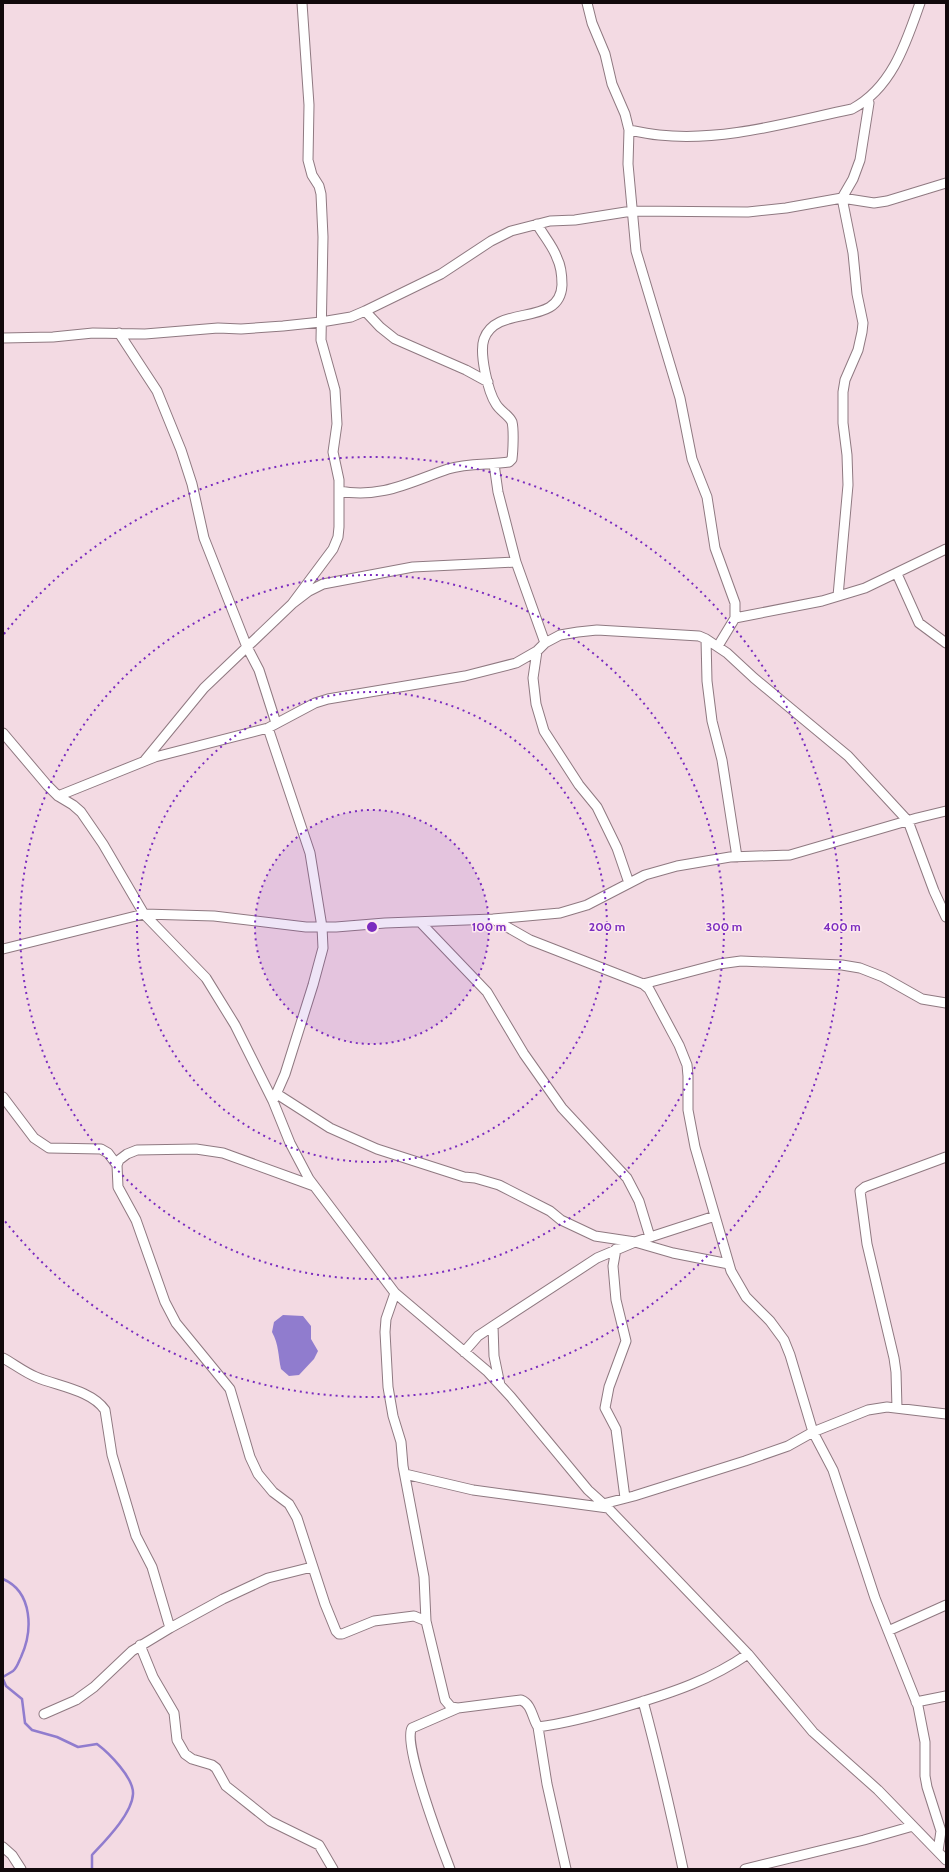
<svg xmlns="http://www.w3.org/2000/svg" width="949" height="1872" viewBox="0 0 949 1872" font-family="Cabin,sans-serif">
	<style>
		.water { fill: #907cce }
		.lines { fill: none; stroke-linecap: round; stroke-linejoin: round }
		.stream { stroke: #907cce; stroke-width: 2.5 }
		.minor-casing { stroke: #8f7981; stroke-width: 11 }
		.minor { stroke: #fff; stroke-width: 9 }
		.ring { fill: none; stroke: #7b2cbf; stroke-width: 2; stroke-dasharray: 2 4 }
		.centre { fill: #7b2cbf; stroke: #fde8f0; stroke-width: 2 }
		.ring-label { font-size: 12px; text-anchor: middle; font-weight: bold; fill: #7b2cbf; stroke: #fde8f0; stroke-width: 3; stroke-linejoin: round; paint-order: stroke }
	</style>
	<rect width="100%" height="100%" fill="#f3dae3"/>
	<path class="water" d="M 283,1315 L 303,1316 L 311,1326 L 311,1339 L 318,1351 L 314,1359 L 299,1375 L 289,1376 L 281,1369 C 278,1355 279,1345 272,1332 L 274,1322 Z"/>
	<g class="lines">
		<path class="stream" d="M 3,1579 C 33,1592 33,1631 21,1657 C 19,1661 17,1668 13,1671 C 10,1673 6,1675 3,1677
			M 3,1679 L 6,1686 L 22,1699 L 25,1723 L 32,1730 L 57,1737 L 78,1747 L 97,1744 C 109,1753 134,1778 133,1794 C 132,1814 105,1841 92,1855 L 92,1869"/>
		<g class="minor-casing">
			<path id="minor" d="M 587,3 L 592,23 L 605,54 L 612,84 L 625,114 L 629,130 L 628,164 L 636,251 L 680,398 L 692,459 L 707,497 L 715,548 L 735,603 L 735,618 L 718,646
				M 629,130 C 639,132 649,134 659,135 C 724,142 789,122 852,109 C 892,88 906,43 920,3
				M 365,311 L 380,327 L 395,339 L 466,370 L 488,382
				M 119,333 L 157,391 L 181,450 L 192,484 L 204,538 L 247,647 L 259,670 L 276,723
				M 3,338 L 53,337 L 93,333 L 145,334 L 218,328 L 241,329 L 283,326 L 321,322 L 351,317 L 365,311 L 441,274 L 491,241 L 511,231 L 550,221 L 575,220 L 632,211 L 748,212 L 786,208 L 842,198 L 874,203 L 887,201 L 946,183
				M 494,464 L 498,492 L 516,562
				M 339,491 C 381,499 410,482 448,469 C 467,463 490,465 509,462 L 512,459 C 513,451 514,430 512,422 C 509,415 500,411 496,404 C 488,392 479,353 484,339 C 497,303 560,328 562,285 C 562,276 561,266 557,258 C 553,246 543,235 537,224
				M 897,574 L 919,623 L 946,643
				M 838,596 L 848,485 L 847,455 L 843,423 L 843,392 L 845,380 L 858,350 L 862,332 L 863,323 L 857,294 L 853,253 L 842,198 L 853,179 L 860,160 L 869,103 L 868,100
				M 292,604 L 333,549 L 338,537 L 339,527 L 339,480 L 333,452 L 337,424 L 335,390 L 321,340 L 323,237 L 321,194 L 319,186 L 312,175 L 308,160 L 309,105 L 302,3
				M 735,618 L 822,601 L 865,588 L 946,549
				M 706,639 L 707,681 L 712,721 L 722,760 L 737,857
				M 537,651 L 533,678 L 536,704 L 544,731 L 579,785 L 597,807 L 617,848 L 629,883
				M 268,728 L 310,853 L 322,927 L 323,948 L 313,985 L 285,1074 L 274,1099
				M 3,733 L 47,785 L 58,796 L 73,805 L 81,812 L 103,844 L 144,914 L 206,978 L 235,1025 L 273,1101 L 290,1143 L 309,1179 L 395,1293 L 487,1371 L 511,1397 L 588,1490 L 608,1508 L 748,1654 L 813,1732 L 878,1790 L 946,1860
				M 145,760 L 204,688 L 292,604 L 309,591 L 323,584 L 413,567 L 516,562 L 545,643
				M 58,796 L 155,757 L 268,728 L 315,703 L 328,699 L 465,676 L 516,663 L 537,651 L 545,643 L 560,635 L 578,632 L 597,630 L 699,636 L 706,639 L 727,653 L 754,678 L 848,756 L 908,821 L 934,891 L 946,917
				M 493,919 L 530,940 L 643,984 L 649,989 L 679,1045 L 687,1065 L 688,1076 L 688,1110 L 695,1147 L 731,1271 L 746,1297 L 770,1321 L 784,1340 L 790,1355 L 813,1432 L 833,1470 L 875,1598 L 918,1706 L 925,1742 L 925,1776 L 927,1787 L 941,1831 L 938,1851
				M 421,923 L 487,992 L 524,1054 L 562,1108 L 627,1178 L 639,1201 L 650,1237
				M 3,949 L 144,914 L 214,916 L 306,927 L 336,927 L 385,923 L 493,919 L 560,913 L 587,905 L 645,875 L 677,866 L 730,857 L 790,855 L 917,818 L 946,811
				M 643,984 L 719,964 L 741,961 L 842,965 L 860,968 L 883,977 L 922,999 L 946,1003
				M 277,1094 L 330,1128 L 377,1149 L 464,1177 L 475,1178 L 499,1185 L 550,1211 L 561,1220 L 595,1236 L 635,1242 L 673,1253 L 729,1264
				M 3,1097 L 34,1138 L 49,1148 L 101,1149 L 108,1153 L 117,1165
				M 314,1186 L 223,1153 L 196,1149 L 137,1150 L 127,1154 L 119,1160 L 117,1165 L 118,1187 L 136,1220 L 165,1302 L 176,1323 L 230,1389 L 250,1457 L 258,1474 L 273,1492 L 289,1504 L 297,1518 L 325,1604 L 336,1631 L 339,1634 L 342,1634 L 374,1621 L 414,1616 L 426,1621
				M 616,1249 L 613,1266 L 616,1300 L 626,1341 L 609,1387 L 605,1408 L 616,1429 L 625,1498
				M 395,1293 L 386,1319 L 385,1332 L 388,1387 L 393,1416 L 401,1442 L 403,1466 L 424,1577 L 426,1621 L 445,1700 L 451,1707 L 458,1708
				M 493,1326 L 494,1356 L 500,1385
				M 464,1352 L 478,1336 L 493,1326 L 597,1258 L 635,1242 L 715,1216
				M 3,1358 C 14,1364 24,1372 36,1377 C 57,1386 91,1390 105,1410 L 112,1455 L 136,1536 L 152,1567 L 170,1628
				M 897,1408 L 896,1372 L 894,1358 L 867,1244 L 860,1191 L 865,1187 L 946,1157
				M 405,1474 L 473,1490 L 608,1508
				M 603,1504 L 634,1496 L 745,1461 L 788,1446 L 813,1432 L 868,1410 L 887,1407 L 946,1414
				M 888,1631 L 946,1605
				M 140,1645 L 153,1677 L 174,1713 L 177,1740 L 185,1754 L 192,1759 L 212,1765 L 216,1768 L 226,1786 L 270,1821 L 319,1845 L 333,1869
				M 643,1701 C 658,1757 671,1813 683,1869
				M 916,1702 L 946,1696
				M 44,1714 L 76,1700 L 94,1687 L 132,1651 L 170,1628 L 223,1599 L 268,1578 L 312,1567
				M 538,1727 C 569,1723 601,1714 631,1705 C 674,1692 710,1680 748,1654
				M 3,1847 L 12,1855 L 21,1869
				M 450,1869 C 442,1848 402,1743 412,1728 L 458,1708 L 521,1700 C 532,1704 532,1718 538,1727 L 547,1784 L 566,1869
				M 745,1869 L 864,1840 L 913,1826"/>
		</g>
		<use href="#minor" class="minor"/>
	</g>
	<circle cx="372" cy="927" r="117" fill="#7b2cbf" fill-opacity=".12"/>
	<g class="ring">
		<circle cx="372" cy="927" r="117"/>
		<circle cx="372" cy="927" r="235"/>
		<circle cx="372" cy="927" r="352"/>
		<path d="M4 634A470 470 0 1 1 4 1220"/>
	</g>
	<circle cx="372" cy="927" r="6" class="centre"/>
	<g class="ring-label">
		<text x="489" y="931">100 m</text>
		<text x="607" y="931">200 m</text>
		<text x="724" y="931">300 m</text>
		<text x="842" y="931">400 m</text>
	</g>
	<rect width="949" height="1872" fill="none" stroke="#11090c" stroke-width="8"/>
</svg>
